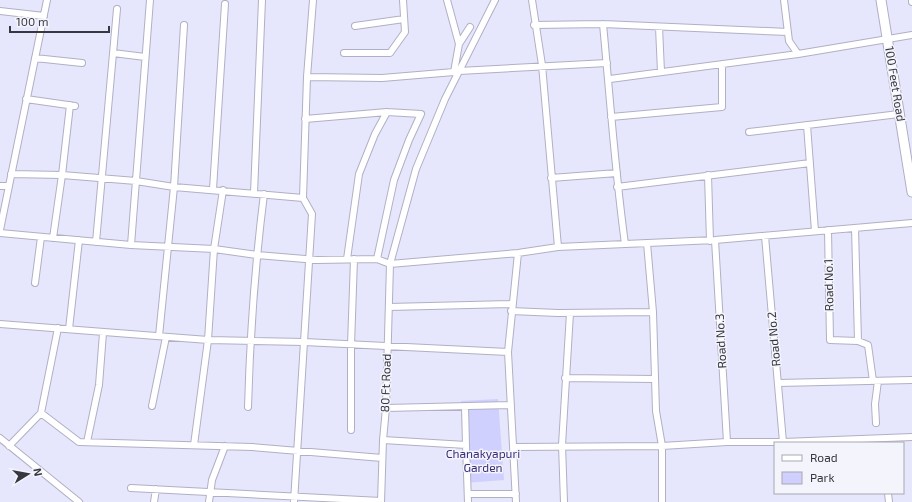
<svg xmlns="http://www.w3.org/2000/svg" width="912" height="502" viewBox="0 0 912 502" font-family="'Exo 2',sans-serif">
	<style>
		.green { fill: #d0d0fe }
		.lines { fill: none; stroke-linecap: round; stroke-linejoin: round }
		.minor-casing { stroke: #b0b0c5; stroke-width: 8 }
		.secondary-casing { stroke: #b0b0c5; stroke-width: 11 }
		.minor { stroke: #fff; stroke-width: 6 }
		.secondary { stroke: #fff; stroke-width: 9 }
		.labels { text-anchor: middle; stroke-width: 3; stroke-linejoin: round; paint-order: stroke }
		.street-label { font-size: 12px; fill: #373740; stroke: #f4f4fd }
		.park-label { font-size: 12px; fill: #3a2f78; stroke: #f4f4fd }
	</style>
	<rect width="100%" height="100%" fill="#e6e6fc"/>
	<path class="green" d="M 498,399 L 504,480 L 464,483 L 461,401 Z"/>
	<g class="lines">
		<g class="minor-casing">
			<path id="minor" d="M 532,0 L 542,65 L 558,247
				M 784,0 L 789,41 L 798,54 L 912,35
				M 912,0 L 912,2
				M 0,11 L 44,16
				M 603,24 C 610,98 615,171 625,244
				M 534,25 L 603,24 L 788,32
				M 355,26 L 404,19
				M 659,27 L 661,72
				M 459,44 L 470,27
				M 113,53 L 145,57
				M 344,53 L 390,53 L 405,32 L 403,0
				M 35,58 L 82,63
				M 459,71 L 607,63
				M 307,77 L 382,78 L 454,72 L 459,44 L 447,0
				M 610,79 L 798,54
				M 26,99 L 75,106
				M 611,117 L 722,107 L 722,64
				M 305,119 L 387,112 L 375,134 L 359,174 L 347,259
				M 807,125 L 815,231
				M 749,132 L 899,114
				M 11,174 L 62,175 L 136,181 L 174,187 L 303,198 L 312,214 L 294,502
				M 708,175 L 710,241
				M 551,178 L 617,173
				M 0,186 L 8,186
				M 617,187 L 810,163
				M 213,189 L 225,4
				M 254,193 L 262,0
				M 303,198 L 307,77 L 313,0
				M 855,228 L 858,341 L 868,345 L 873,381
				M 0,230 L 47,0
				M 828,230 L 830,340 L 858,341
				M 0,233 L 131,245 L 214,249 L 257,255 L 317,260 L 377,259 L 390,264 L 518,253 L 558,247 L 715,240 L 912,223
				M 765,236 L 783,442
				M 53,238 L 62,175 L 70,105
				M 715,240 L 727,442
				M 96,242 L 117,9
				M 647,243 L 653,312 L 656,411 L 662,446 L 662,502
				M 131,245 L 150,0
				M 377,259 L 394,180 L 409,140 L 421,114 L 387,112
				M 35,283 L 41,237
				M 389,307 L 512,304
				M 511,311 L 558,313 L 653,312
				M 0,324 L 208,340 L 304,342 L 508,352
				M 69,329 L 79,240
				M 159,336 L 174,187 L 184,25
				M 565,378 L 655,379
				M 778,383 L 912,380
				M 152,406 L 166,337
				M 248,407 C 250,336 255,265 264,194
				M 465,407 L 466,445
				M 386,408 L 511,405
				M 41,413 L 58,328
				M 876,423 L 875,404 L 878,381
				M 351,430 L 351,345 L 354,259
				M 0,438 L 79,502
				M 383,440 L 466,445 L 468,502
				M 87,442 L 99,385 L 103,333
				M 194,445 L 208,340 L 214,249 L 223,190
				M 9,446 L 41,413 L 79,442 L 252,447 L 382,458
				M 514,447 L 662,446 L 727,442 L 783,442 L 912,437
				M 131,488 L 381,501
				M 888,493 L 889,502
				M 468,494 L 516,494
				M 154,502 L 156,489
				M 209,502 L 212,480 L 225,446
				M 381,502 L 383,440 L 386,408 L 390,264 L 416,169 L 445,99 L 495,0
				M 516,502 L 508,352 L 518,253
				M 564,502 L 562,445 L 570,313"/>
		</g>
		<g class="secondary-casing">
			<path id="secondary" d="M 881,0 L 912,192"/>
		</g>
		<use href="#minor" class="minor"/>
		<use href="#secondary" class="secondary"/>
	</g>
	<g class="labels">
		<g class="street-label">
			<text transform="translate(895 84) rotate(81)" y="4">100 Feet Road</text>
			<text transform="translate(829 285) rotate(-91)" y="4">Road No.1</text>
			<text transform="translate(774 339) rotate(-95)" y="4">Road No.2</text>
			<text transform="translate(721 341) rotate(-93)" y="4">Road No.3</text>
			<text transform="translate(386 383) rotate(-88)" y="4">80 Ft Road</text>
		</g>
		<g class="park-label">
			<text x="483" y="458">Chanakyapuri<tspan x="483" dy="14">Garden</tspan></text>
		</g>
	</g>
	<rect x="774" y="442" width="130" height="52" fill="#f4f4fd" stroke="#a8a8b1"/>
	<rect x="782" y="455" width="20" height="6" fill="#ffffff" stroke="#a8a8b1"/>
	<text x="810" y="462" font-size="12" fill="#373740">Road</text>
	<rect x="782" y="472" width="20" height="12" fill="#d0d0fe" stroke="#a8a8b1"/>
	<text x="810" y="482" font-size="12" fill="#373740">Park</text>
	<g transform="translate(28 474) rotate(79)" stroke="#f4f4fd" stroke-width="3" paint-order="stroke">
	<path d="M0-3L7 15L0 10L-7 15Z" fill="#373740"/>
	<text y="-6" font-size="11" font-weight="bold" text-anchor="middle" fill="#373740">N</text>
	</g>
	<path d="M10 26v6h99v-6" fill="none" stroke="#373740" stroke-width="2"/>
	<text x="16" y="26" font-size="12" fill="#373740" stroke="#f4f4fd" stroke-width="3" paint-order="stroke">100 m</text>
</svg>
